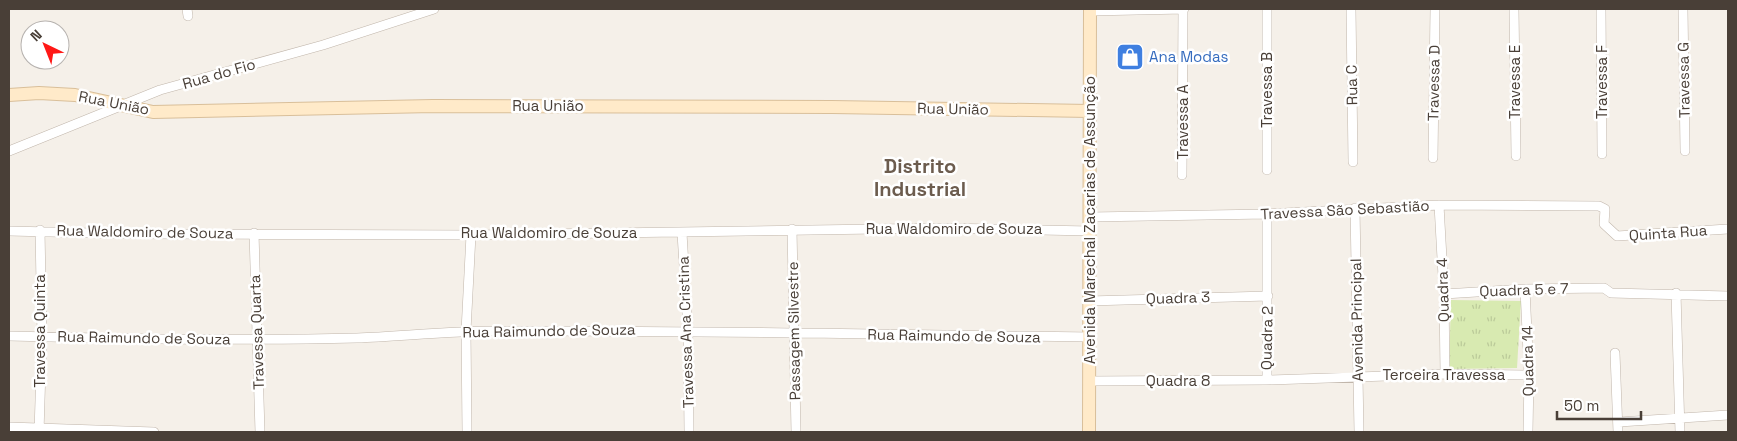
<svg xmlns="http://www.w3.org/2000/svg" width="1737" height="441" viewBox="0 0 1737 441" font-family="'Space Grotesk',sans-serif">
	<style>
		.park { fill: url(#park-tufts) }
		.lines { fill: none; stroke-linecap: round; stroke-linejoin: round }
		.street-casing { stroke: #c1b6ab; stroke-width: 10 }
		.secondary-casing { stroke: #d9bf9a; stroke-width: 14 }
		.street { stroke: #fff; stroke-width: 9 }
		.secondary { stroke: #ffeac9; stroke-width: 12 }
		.labels { text-anchor: middle; stroke-width: 5; stroke-linejoin: round; paint-order: stroke }
		.shop-label { font-size: 15px; fill: #366cbe; stroke: #fff; text-anchor: start }
		.street-label { font-size: 15px; fill: #493f37; stroke: #fff }
		.district-label { font-size: 20px; font-weight: bold; fill: #6c5c4e; stroke: #fff }
	</style>
	<defs>
		<pattern id="park-tufts" width="24" height="20" patternUnits="userSpaceOnUse" patternTransform="scale(1.25)"><rect width="24" height="20" fill="#d8eab1"/><path d="M3 7l-1-3M5 7V3M7 7l1-3M15 17l-1-3M17 17v-4M19 17l1-3" fill="none" stroke="#bbca99"/></pattern>
	</defs>
	<rect width="100%" height="100%" fill="#f5f0e9"/>
	<path class="park" d="M 1451,300 L 1521,301 L 1517,368 L 1449,369 Z"/>
	<g class="lines">
		<g class="street-casing">
			<path id="street" d="M 187,9 L 188,16
				M 1267,9 L 1267,170
				M 1351,9 L 1353,162
				M 1514,9 L 1516,156
				M 1601,9 L 1602,154
				M 1683,9 L 1685,151
				M 1090,11 L 1184,9
				M 9,151 L 160,90 L 323,45 L 434,9
				M 1433,158 L 1435,9
				M 1182,175 L 1183,9
				M 1439,205 L 1444,294 L 1445,374
				M 1355,208 L 1359,432
				M 1090,217 L 1267,214 L 1439,205 L 1599,206 L 1605,209 L 1604,224 L 1617,236 L 1728,229
				M 792,229 L 796,432
				M 9,231 L 133,234 L 471,235 L 943,228 L 1090,231
				M 254,233 L 260,432
				M 682,233 L 688,330 L 689,432
				M 1525,289 L 1529,375 L 1528,432
				M 1676,293 L 1680,432
				M 1444,294 L 1525,289 L 1604,288 L 1611,293 L 1728,296
				M 1089,301 L 1268,296
				M 9,336 C 124,339 241,341 357,338 C 404,336 450,331 498,331 C 695,330 892,335 1090,337
				M 1615,353 L 1618,432
				M 1267,380 L 1267,214
				M 1089,381 L 1267,380 L 1445,374 L 1529,375
				M 1619,422 L 1728,415
				M 9,427 L 154,432
				M 39,432 L 42,337 L 40,230
				M 467,432 L 466,331 L 471,235"/>
		</g>
		<g class="secondary-casing">
			<path id="secondary" d="M 9,95 L 39,93 L 75,95 L 153,112 L 433,106 L 832,107 L 1090,111
				M 1089,432 L 1090,9"/>
		</g>
		<use href="#street" class="street"/>
		<use href="#secondary" class="secondary"/>
	</g>
	<defs>
		<g id="shop-square" transform="scale(1.4375)"><rect x="-9" y="-9" width="18" height="18" rx="4" fill="#3f7fe0" stroke="#fff"/><path d="M-5-2.5h2.3a2.7 3.5 0 0 1 5.4 0H5L5.5 6h-11ZM-1.5-2.5h3a1.5 2.3 0 0 0-3 0Z" fill="#fff"/></g>
	</defs>
	<g fill-rule="evenodd">
		<use href="#shop-square" x="1130" y="57"/>
	</g>
	<g class="labels">
		<g class="shop-label">
			<text x="1149" y="62">Ana Modas</text>
		</g>
		<g class="street-label">
			<text transform="translate(219 74) rotate(-16)" y="5">Rua do Fio</text>
			<text transform="translate(1684 80) rotate(-91)" y="5">Travessa G</text>
			<text transform="translate(1515 82) rotate(-90)" y="5">Travessa E</text>
			<text transform="translate(1602 82) rotate(-90)" y="5">Travessa F</text>
			<text transform="translate(1434 83) rotate(-89)" y="5">Travessa D</text>
			<text transform="translate(1352 85) rotate(-91)" y="5">Rua C</text>
			<text transform="translate(1267 90) rotate(-90)" y="5">Travessa B</text>
			<text transform="translate(114 103) rotate(11)" y="5">Rua União</text>
			<text x="548" y="111">Rua União</text>
			<text transform="translate(953 109) rotate(1)" y="5">Rua União</text>
			<text transform="translate(1183 122) rotate(-90)" y="5">Travessa A</text>
			<text transform="translate(1345 210) rotate(-3)" y="5">Travessa São Sebastião</text>
			<text transform="translate(1090 220) rotate(-90)" y="5">Avenida Marechal Zacarias de Assunção</text>
			<text x="954" y="234">Rua Waldomiro de Souza</text>
			<text transform="translate(145 232) rotate(1)" y="5">Rua Waldomiro de Souza</text>
			<text x="549" y="238">Rua Waldomiro de Souza</text>
			<text transform="translate(1668 233) rotate(-4)" y="5">Quinta Rua</text>
			<text transform="translate(1443 290) rotate(-92)" y="5">Quadra 4</text>
			<text transform="translate(1524 290) rotate(-2)" y="5">Quadra 5 e 7</text>
			<text transform="translate(1178 298) rotate(-2)" y="5">Quadra 3</text>
			<text transform="translate(1357 320) rotate(-91)" y="5">Avenida Principal</text>
			<text transform="translate(40 331) rotate(-90)" y="5">Travessa Quinta</text>
			<text transform="translate(549 331) rotate(-1)" y="5">Rua Raimundo de Souza</text>
			<text transform="translate(794 331) rotate(-91)" y="5">Passagem Silvestre</text>
			<text transform="translate(257 332) rotate(-92)" y="5">Travessa Quarta</text>
			<text transform="translate(686 332) rotate(-92)" y="5">Travessa Ana Cristina</text>
			<text transform="translate(954 336) rotate(1)" y="5">Rua Raimundo de Souza</text>
			<text transform="translate(144 338) rotate(1)" y="5">Rua Raimundo de Souza</text>
			<text transform="translate(1267 338) rotate(-89)" y="5">Quadra 2</text>
			<text transform="translate(1528 361) rotate(-91)" y="5">Quadra 14</text>
			<text x="1444" y="380">Terceira Travessa</text>
			<text x="1178" y="386">Quadra 8</text>
		</g>
		<g class="district-label">
			<text x="920" y="173">Distrito<tspan x="920" dy="23">Industrial</tspan></text>
		</g>
	</g>
	<rect width="1737" height="441" fill="none" stroke="#493f37" stroke-width="20"/>
	<g transform="translate(45 45) rotate(317)"><circle r="24" fill="#ffffff" stroke="#b6b2af"/>
	<path d="M0-4L9 19L0 12L-9 19Z" fill="#ff1816"/>
	<text y="-8" font-size="14" font-weight="bold" text-anchor="middle" fill="#493f37">N</text>
	</g>
	<path d="M1557 411v8h84v-8" fill="none" stroke="#493f37" stroke-width="2.5"/>
	<text x="1564" y="411" font-size="15" fill="#493f37" stroke="#ffffff" stroke-width="4" paint-order="stroke">50 m</text>
</svg>
